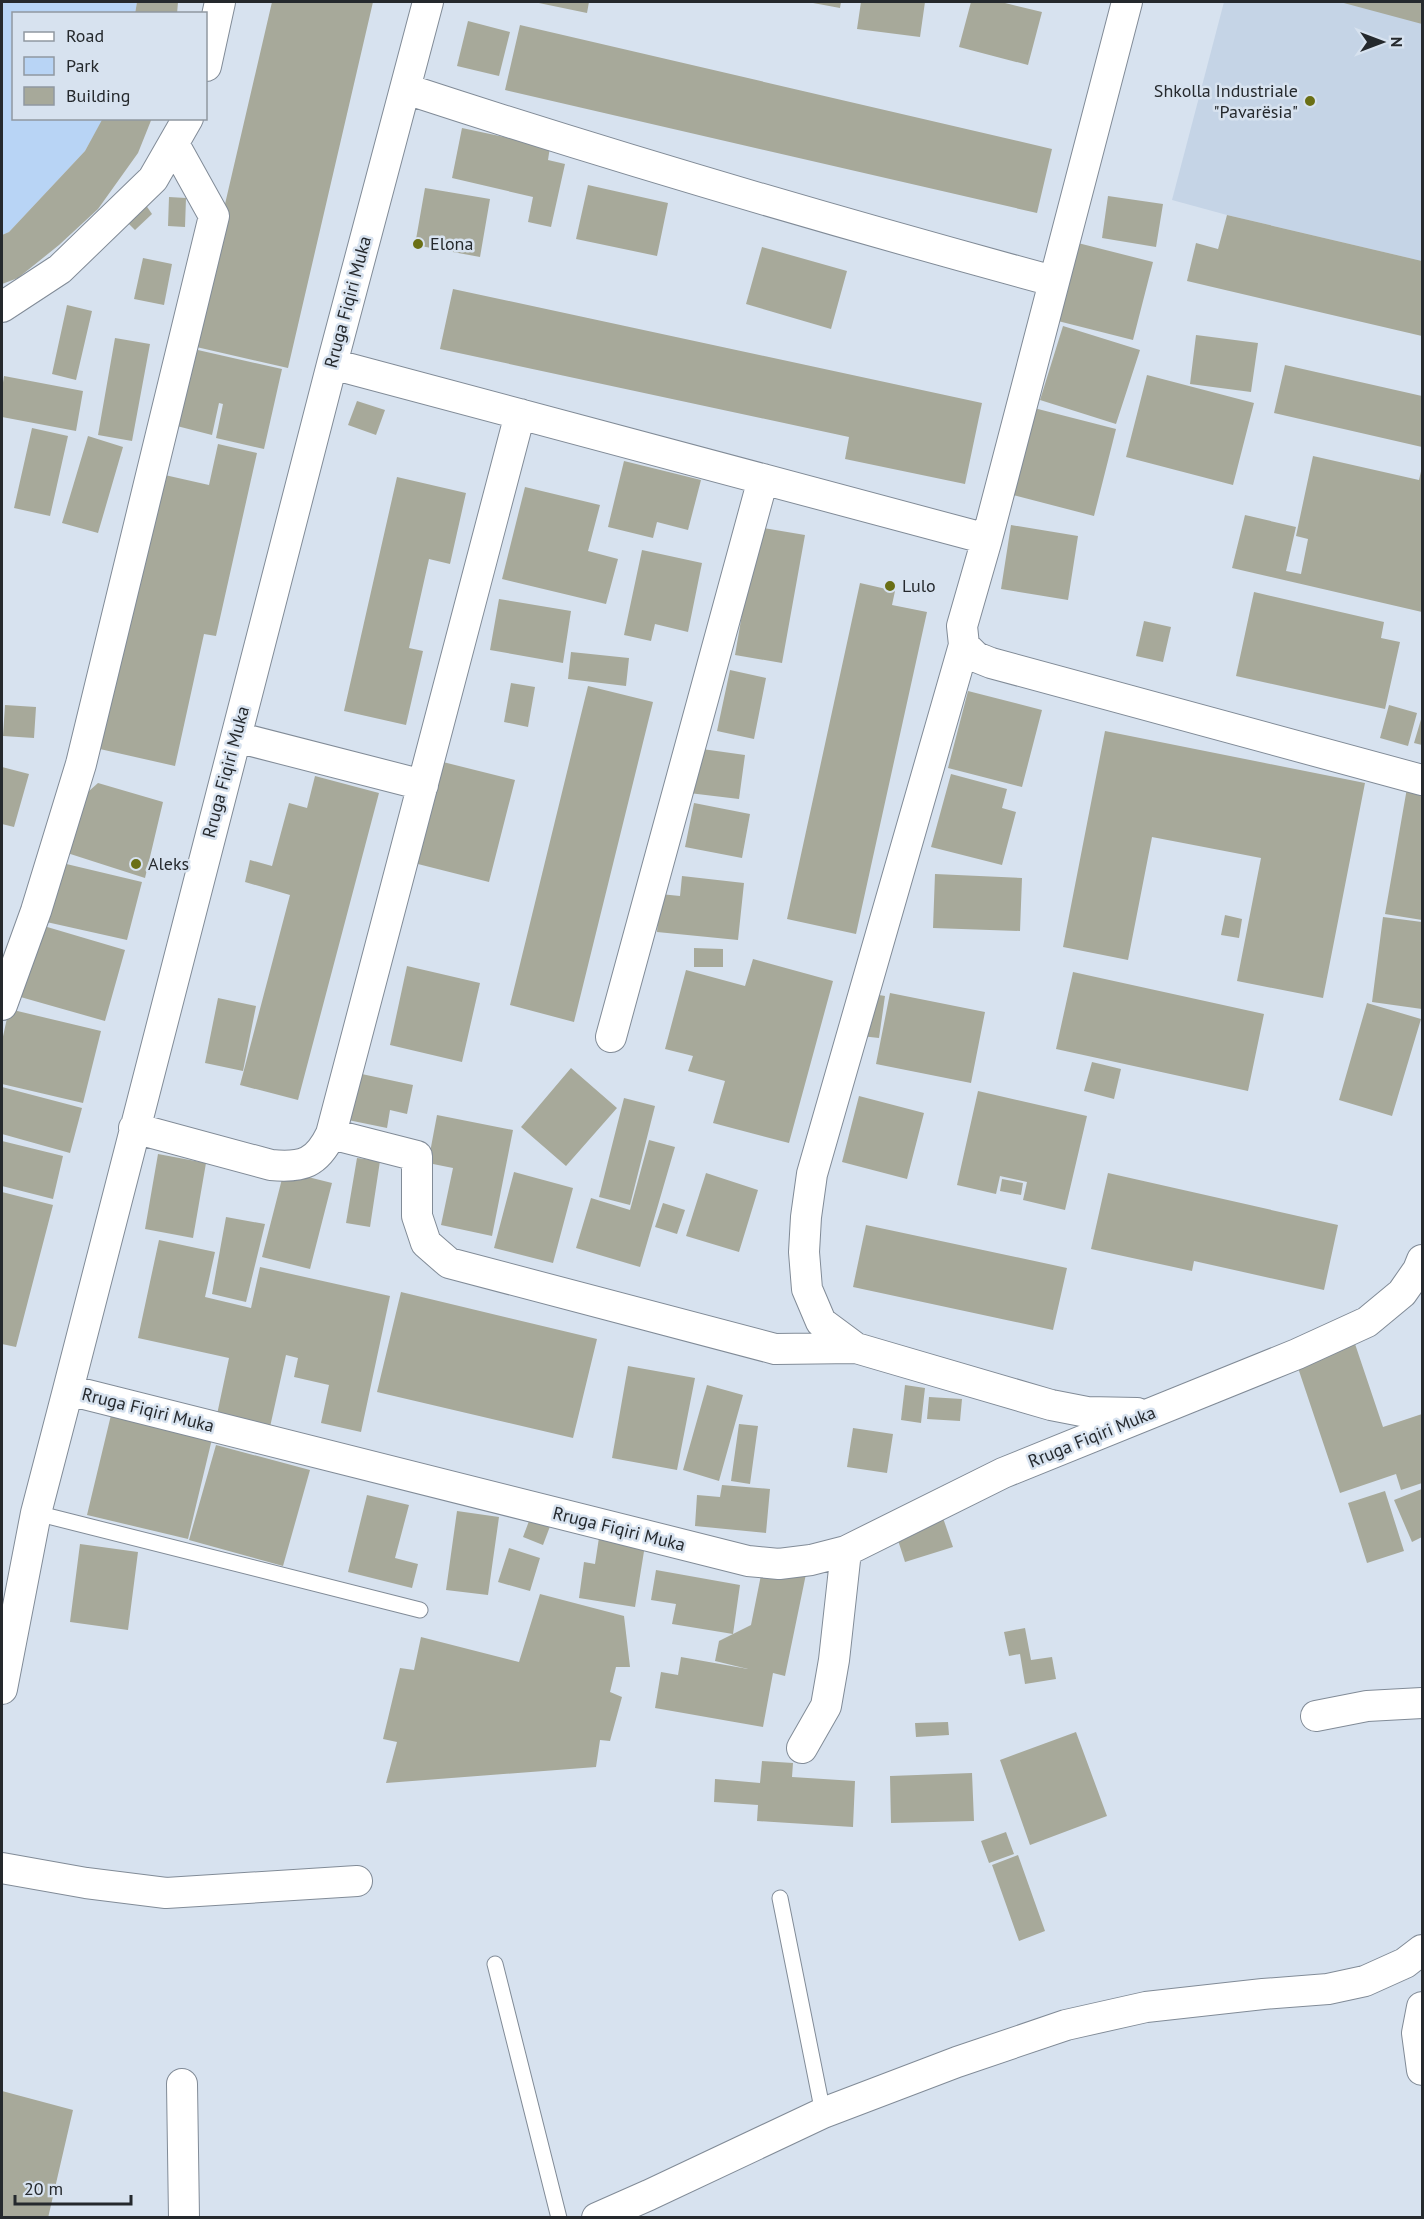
<svg xmlns="http://www.w3.org/2000/svg" width="1424" height="2219" viewBox="0 0 1424 2219" font-family="'PT Sans',sans-serif">
	<style>
		.built { fill: #c5d4e6 }
		.green { fill: #b8d4f5 }
		.building { fill: #a7a99a }
		.lines { fill: none; stroke-linecap: round; stroke-linejoin: round }
		.service-casing { stroke: #818b97; stroke-width: 17 }
		.minor-casing { stroke: #818b97; stroke-width: 32 }
		.service { stroke: #fff; stroke-width: 15 }
		.minor { stroke: #fff; stroke-width: 30 }
		.poi-dot { fill: #6a6f15; stroke: #d7e2ef; stroke-width: 2 }
		.labels { text-anchor: middle; stroke-width: 5; stroke-linejoin: round; paint-order: stroke }
		.poi-label { font-size: 18px; fill: #25292d; stroke: #d7e2ef; text-anchor: start }
		.street-label { font-size: 18px; fill: #25292d; stroke: #d7e2ef }
	</style>
	<rect width="100%" height="100%" fill="#d7e2ef"/>
	<path class="built" d="M 1224,2 L 1422,2 L 1422,261 L 1227,215 L 1172,200 Z"/>
	<path class="green" d="M 2,2 L 137,2 L 135,13 L 14,14 L 14,118 L 103,119 L 85,151 L 9,232 L 2,235 Z"/>
	<path class="building" d="M 137,2 L 178,2 L 177,14 L 135,14 Z
		M 272,2 L 373,2 L 288,368 L 192,346 Z
		M 534,2 L 589,2 L 587,13 Z
		M 861,2 L 925,2 L 920,37 L 857,29 Z
		M 971,2 L 1001,2 L 1042,12 L 1028,65 L 959,47 Z
		M 1340,2 L 1422,2 L 1422,24 Z
		M 813,3 L 813,2 L 841,2 L 840,8 Z
		M 468,21 L 510,32 L 499,76 L 457,66 Z
		M 520,25 L 1052,149 L 1037,213 L 505,90 Z
		M 103,118 L 152,118 L 138,153 L 98,209 L 59,245 L 18,278 L 2,284 L 2,235 L 9,232 L 85,151 Z
		M 462,128 L 550,147 L 548,160 L 565,164 L 551,227 L 528,222 L 533,197 L 452,178 Z
		M 588,185 L 668,203 L 657,256 L 576,239 Z
		M 425,188 L 490,199 L 480,257 L 415,245 Z
		M 1108,196 L 1163,204 L 1156,247 L 1102,238 Z
		M 169,197 L 186,198 L 185,227 L 168,226 Z
		M 141,198 L 152,214 L 135,230 L 121,216 Z
		M 1227,215 L 1422,261 L 1422,336 L 1187,281 L 1196,243 L 1218,249 Z
		M 1074,242 L 1153,262 L 1133,340 L 1054,320 Z
		M 762,247 L 847,271 L 831,329 L 746,304 Z
		M 143,258 L 172,264 L 164,305 L 134,299 Z
		M 453,289 L 982,403 L 965,484 L 845,459 L 849,437 L 440,349 Z
		M 67,305 L 92,311 L 76,380 L 52,374 Z
		M 1063,326 L 1140,350 L 1116,424 L 1040,400 Z
		M 1196,335 L 1258,343 L 1251,392 L 1190,384 Z
		M 115,338 L 150,344 L 132,441 L 98,435 Z
		M 189,348 L 282,369 L 264,449 L 216,438 L 223,404 L 219,403 L 212,435 L 169,424 Z
		M 1285,365 L 1422,396 L 1422,447 L 1274,413 Z
		M 1147,375 L 1254,403 L 1233,485 L 1126,457 Z
		M 4,376 L 83,391 L 76,431 L 2,417 L 2,389 Z
		M 357,401 L 385,410 L 376,435 L 348,425 Z
		M 1034,408 L 1116,429 L 1094,516 L 1013,495 Z
		M 32,428 L 68,436 L 50,516 L 14,508 Z
		M 88,436 L 123,447 L 98,533 L 62,523 Z
		M 218,444 L 257,453 L 216,636 L 204,634 L 175,766 L 91,747 L 156,473 L 209,485 Z
		M 1313,456 L 1419,480 L 1422,467 L 1422,612 L 1232,568 L 1245,515 L 1296,527 L 1286,571 L 1301,574 L 1308,539 L 1296,536 Z
		M 624,461 L 701,480 L 688,530 L 657,522 L 653,538 L 608,527 Z
		M 397,477 L 466,493 L 450,564 L 429,559 L 409,648 L 423,651 L 406,725 L 344,711 Z
		M 525,487 L 600,505 L 588,551 L 618,559 L 606,604 L 502,579 Z
		M 1011,525 L 1078,536 L 1068,600 L 1001,589 Z
		M 757,527 L 805,535 L 782,663 L 735,655 Z
		M 642,550 L 702,563 L 688,632 L 655,624 L 651,641 L 624,635 Z
		M 860,583 L 895,591 L 892,605 L 927,612 L 856,934 L 787,919 Z
		M 1254,592 L 1384,622 L 1381,638 L 1400,642 L 1385,709 L 1236,676 Z
		M 499,599 L 571,611 L 563,663 L 490,650 Z
		M 1144,621 L 1171,627 L 1163,662 L 1136,656 Z
		M 571,652 L 629,658 L 626,686 L 568,679 Z
		M 730,670 L 766,678 L 754,739 L 717,731 Z
		M 511,683 L 535,687 L 528,727 L 504,722 Z
		M 588,686 L 653,702 L 574,1022 L 510,1005 Z
		M 968,691 L 1042,710 L 1022,787 L 948,768 Z
		M 5,705 L 36,707 L 34,738 L 3,736 Z
		M 1389,705 L 1417,713 L 1408,746 L 1380,738 Z
		M 1422,716 L 1422,745 L 1414,743 Z
		M 1105,731 L 1365,783 L 1323,998 L 1237,981 L 1261,858 L 1152,837 L 1128,960 L 1063,947 Z
		M 695,748 L 745,755 L 739,799 L 689,793 Z
		M 435,760 L 515,780 L 489,882 L 410,862 Z
		M 2,767 L 29,774 L 14,827 L 2,824 Z
		M 951,774 L 1007,789 L 1002,808 L 1016,812 L 1002,865 L 931,847 Z
		M 315,776 L 379,793 L 298,1100 L 240,1085 L 290,895 L 245,882 L 250,860 L 272,866 L 289,803 L 307,808 Z
		M 98,783 L 163,802 L 145,878 L 61,851 L 79,800 Z
		M 1407,788 L 1422,790 L 1422,920 L 1385,914 Z
		M 694,803 L 750,814 L 742,858 L 685,847 Z
		M 58,862 L 142,882 L 127,940 L 42,921 Z
		M 935,874 L 1022,878 L 1020,931 L 933,928 Z
		M 682,876 L 744,883 L 738,940 L 657,932 L 660,894 L 680,896 Z
		M 1225,915 L 1242,919 L 1239,938 L 1221,935 Z
		M 1383,917 L 1422,922 L 1422,1009 L 1372,1002 Z
		M 37,924 L 125,950 L 105,1021 L 17,996 Z
		M 694,948 L 723,949 L 723,967 L 694,967 Z
		M 753,959 L 833,981 L 789,1143 L 713,1123 L 725,1081 L 688,1071 L 693,1056 L 665,1049 L 686,970 L 745,986 Z
		M 407,966 L 480,983 L 462,1062 L 390,1045 Z
		M 1073,972 L 1264,1014 L 1248,1091 L 1056,1049 Z
		M 867,993 L 885,996 L 879,1038 L 861,1036 Z
		M 890,993 L 985,1012 L 971,1083 L 876,1064 Z
		M 218,998 L 256,1006 L 243,1071 L 205,1063 Z
		M 1367,1003 L 1421,1019 L 1392,1116 L 1339,1100 Z
		M 9,1009 L 101,1031 L 83,1103 L 2,1084 L 2,1041 Z
		M 1092,1062 L 1121,1069 L 1114,1099 L 1084,1091 Z
		M 571,1068 L 617,1108 L 566,1166 L 521,1127 Z
		M 357,1073 L 413,1085 L 407,1114 L 390,1110 L 387,1128 L 348,1120 Z
		M 2,1087 L 82,1108 L 70,1153 L 2,1134 Z
		M 978,1091 L 1087,1116 L 1065,1210 L 1023,1200 L 1027,1182 L 1000,1176 L 996,1194 L 957,1185 Z
		M 859,1096 L 924,1113 L 907,1179 L 842,1162 Z
		M 624,1098 L 655,1106 L 630,1205 L 599,1197 Z
		M 437,1115 L 513,1130 L 492,1236 L 441,1225 L 453,1168 L 428,1163 Z
		M 649,1140 L 675,1147 L 640,1267 L 576,1248 L 591,1198 L 630,1210 Z
		M 2,1141 L 63,1156 L 53,1199 L 2,1186 Z
		M 158,1154 L 206,1163 L 193,1238 L 145,1229 Z
		M 357,1158 L 380,1161 L 370,1227 L 346,1223 Z
		M 284,1171 L 332,1183 L 310,1269 L 262,1257 Z
		M 514,1172 L 573,1188 L 553,1263 L 494,1248 Z
		M 706,1173 L 758,1190 L 739,1252 L 686,1236 Z
		M 1108,1173 L 1338,1225 L 1324,1290 L 1194,1261 L 1192,1271 L 1091,1249 Z
		M 1002,1179 L 1023,1183 L 1021,1195 L 1000,1191 Z
		M 2,1192 L 53,1205 L 16,1347 L 2,1344 Z
		M 663,1203 L 685,1210 L 677,1234 L 655,1227 Z
		M 226,1217 L 265,1224 L 246,1302 L 212,1294 Z
		M 866,1225 L 1067,1268 L 1053,1330 L 853,1287 Z
		M 159,1240 L 215,1252 L 205,1297 L 251,1308 L 260,1267 L 390,1296 L 361,1432 L 321,1423 L 329,1385 L 294,1377 L 298,1358 L 286,1355 L 268,1436 L 215,1424 L 229,1358 L 138,1338 Z
		M 401,1292 L 597,1339 L 573,1438 L 377,1392 Z
		M 1352,1335 L 1383,1427 L 1422,1414 L 1422,1483 L 1401,1490 L 1396,1474 L 1340,1493 L 1294,1356 Z
		M 628,1366 L 695,1378 L 677,1470 L 612,1458 Z
		M 707,1385 L 743,1395 L 719,1481 L 683,1470 Z
		M 905,1385 L 925,1388 L 921,1423 L 901,1420 Z
		M 929,1397 L 962,1399 L 960,1421 L 927,1419 Z
		M 111,1415 L 212,1439 L 188,1539 L 87,1515 Z
		M 739,1424 L 758,1426 L 750,1484 L 731,1481 Z
		M 853,1428 L 893,1434 L 887,1473 L 847,1467 Z
		M 216,1445 L 310,1470 L 283,1566 L 189,1540 Z
		M 722,1485 L 770,1489 L 766,1533 L 695,1526 L 697,1495 L 720,1497 Z
		M 1422,1489 L 1422,1537 L 1412,1542 L 1394,1500 Z
		M 1385,1491 L 1404,1551 L 1367,1563 L 1348,1503 Z
		M 367,1495 L 409,1505 L 395,1558 L 418,1564 L 412,1588 L 348,1572 Z
		M 457,1511 L 499,1517 L 488,1595 L 446,1590 Z
		M 532,1513 L 552,1521 L 543,1545 L 523,1537 Z
		M 942,1515 L 953,1547 L 905,1562 L 895,1531 Z
		M 600,1531 L 646,1539 L 635,1607 L 579,1598 L 584,1562 L 595,1564 Z
		M 80,1544 L 138,1552 L 128,1630 L 70,1622 Z
		M 509,1548 L 540,1558 L 530,1591 L 498,1582 Z
		M 763,1565 L 806,1574 L 785,1676 L 773,1673 L 763,1727 L 655,1708 L 661,1672 L 678,1675 L 681,1657 L 748,1669 L 715,1661 L 719,1641 L 751,1625 Z
		M 656,1570 L 740,1585 L 733,1634 L 672,1624 L 676,1604 L 651,1600 Z
		M 540,1594 L 624,1616 L 630,1667 L 616,1667 L 610,1692 L 622,1697 L 610,1741 L 600,1740 L 596,1767 L 386,1783 L 397,1742 L 383,1739 L 400,1668 L 414,1670 L 421,1637 L 519,1662 Z
		M 1025,1628 L 1031,1660 L 1052,1657 L 1056,1679 L 1025,1684 L 1020,1654 L 1009,1656 L 1004,1632 Z
		M 948,1722 L 949,1735 L 916,1737 L 915,1723 Z
		M 1076,1732 L 1107,1816 L 1030,1845 L 1000,1760 Z
		M 762,1761 L 793,1763 L 792,1777 L 855,1781 L 853,1827 L 757,1821 L 758,1805 L 714,1802 L 715,1779 L 760,1783 Z
		M 972,1773 L 974,1821 L 891,1823 L 890,1776 Z
		M 1006,1832 L 1014,1854 L 989,1863 L 981,1841 Z
		M 1018,1855 L 1045,1931 L 1019,1941 L 992,1865 Z
		M 2,2091 L 73,2110 L 48,2218 L 2,2218 Z"/>
	<g class="lines">
		<g class="service-casing">
			<path id="service" d="M 36,1513 L 420,1610
				M 780,1898 L 823,2113
				M 495,1964 L 559,2218"/>
		</g>
		<g class="minor-casing">
			<path id="minor" d="M 428,2 L 332,364 L 68,1390 L 748,1561 L 779,1564 L 811,1560 L 846,1551 L 1003,1473 L 1297,1354 L 1367,1322 L 1402,1293 L 1418,1270 L 1422,1260
				M 1127,2 L 987,539 L 962,626 L 964,645 L 976,657 L 991,663 L 1422,780
				M 206,66 L 220,2
				M 406,89 C 620,159 836,222 1053,281
				M 2,307 L 60,269 L 153,179 L 188,118
				M 332,364 L 987,539
				M 520,414 L 331,1134 L 417,1156 L 417,1216 L 426,1243 L 449,1263 L 775,1349 L 856,1348
				M 964,645 L 812,1174 L 806,1217 L 804,1252 L 807,1289 L 821,1322 L 856,1348 L 1051,1405 L 1087,1412 L 1137,1413
				M 236,737 L 423,785
				M 2,1005 L 36,911 L 81,764 L 214,216 L 174,144
				M 611,1037 L 763,479
				M 134,1128 L 271,1165 C 303,1168 317,1163 331,1134
				M 2,1689 L 36,1513 L 68,1390
				M 1316,1716 L 1367,1706 L 1422,1703
				M 802,1748 L 826,1706 L 834,1660 L 846,1551
				M 2,1868 L 86,1883 L 166,1893 L 357,1881
				M 1422,2007 L 1417,2033 L 1422,2070
				M 182,2084 L 184,2218
				M 597,2218 L 649,2195 L 823,2113 L 957,2062 L 1066,2025 L 1146,2007 L 1263,1994 L 1328,1989 L 1365,1981 L 1405,1963 L 1422,1950"/>
		</g>
		<use href="#service" class="service"/>
		<use href="#minor" class="minor"/>
	</g>
	<g class="poi-dot">
		<circle cx="1310" cy="101" r="6"/>
		<circle cx="418" cy="244" r="6"/>
		<circle cx="890" cy="586" r="6"/>
		<circle cx="136" cy="864" r="6"/>
	</g>
	<g class="labels">
		<g class="poi-label">
			<text x="1298" y="97" text-anchor="end">Shkolla Industriale<tspan x="1298" dy="21">"Pavarësia"</tspan></text>
			<text x="430" y="250">Elona</text>
			<text x="902" y="592">Lulo</text>
			<text x="148" y="870">Aleks</text>
		</g>
		<g class="street-label">
			<text transform="translate(348 302) rotate(-75)" y="6">Rruga Fiqiri Muka</text>
			<text transform="translate(226 772) rotate(-75)" y="6">Rruga Fiqiri Muka</text>
			<text transform="translate(148 1410) rotate(14)" y="6">Rruga Fiqiri Muka</text>
			<text transform="translate(1092 1437) rotate(-22)" y="6">Rruga Fiqiri Muka</text>
			<text transform="translate(619 1529) rotate(14)" y="6">Rruga Fiqiri Muka</text>
		</g>
	</g>
	<rect width="1424" height="2219" fill="none" stroke="#25292d" stroke-width="6"/>
	<rect x="12" y="12" width="195" height="108" fill="#d7e2ef" stroke="#9098a1" stroke-width="1.5"/>
	<rect x="24" y="32" width="30" height="9" fill="#ffffff" stroke="#9098a1" stroke-width="1.5"/>
	<text x="66" y="42" font-size="18" fill="#25292d">Road</text>
	<rect x="24" y="57" width="30" height="18" fill="#b8d4f5" stroke="#9098a1" stroke-width="1.5"/>
	<text x="66" y="72" font-size="18" fill="#25292d">Park</text>
	<rect x="24" y="87" width="30" height="18" fill="#a7a99a" stroke="#9098a1" stroke-width="1.5"/>
	<text x="66" y="102" font-size="18" fill="#25292d">Building</text>
	<g transform="translate(1382 42) rotate(90)" stroke="#d7e2ef" stroke-width="4.5" paint-order="stroke">
	<path d="M0-4.5L10 22L0 15L-10 22Z" fill="#25292d"/>
	<text y="-9" font-size="16" font-weight="bold" text-anchor="middle" fill="#25292d">N</text>
	</g>
	<path d="M15 2195v9h116v-9" fill="none" stroke="#25292d" stroke-width="3"/>
	<text x="24" y="2195" font-size="18" fill="#25292d" stroke="#d7e2ef" stroke-width="4.5" paint-order="stroke">20 m</text>
</svg>
